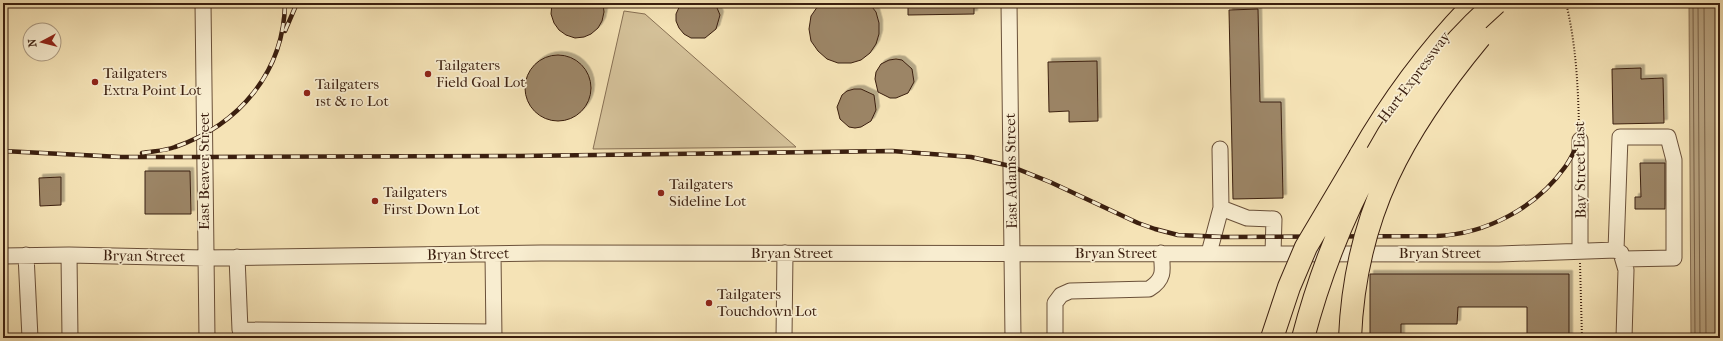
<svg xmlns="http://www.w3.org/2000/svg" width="1723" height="341" viewBox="0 0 1723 341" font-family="'IM FELL French Canon',serif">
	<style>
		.green { fill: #d5c29a; stroke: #887054 }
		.water { fill: #b6a07d; stroke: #856c51 }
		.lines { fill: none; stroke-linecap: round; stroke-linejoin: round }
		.shore { stroke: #786046; stroke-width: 1 }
		.building { fill: #9c8566; stroke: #3b1f0f; filter: url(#shadow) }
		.minor-casing { stroke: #6a5039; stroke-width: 17 }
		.highway-casing { stroke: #3b1f0f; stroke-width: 24 }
		.path { stroke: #3b1f0f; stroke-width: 2; stroke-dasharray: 1 2; stroke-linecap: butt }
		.minor { stroke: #f8edd0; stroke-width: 15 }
		.highway { stroke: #f5e3b6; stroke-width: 22 }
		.rail-casing { stroke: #3b1f0f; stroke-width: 4.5 }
		.rail { stroke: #f8edd0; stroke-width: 3; stroke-dasharray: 9; stroke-linecap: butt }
		.highway-bridge-casing { stroke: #3b1f0f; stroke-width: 24; stroke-linecap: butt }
		.highway-bridge { stroke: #f5e3b6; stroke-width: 22 }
		.poi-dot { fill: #8f2418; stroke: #f8edd0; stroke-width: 1.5 }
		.labels { text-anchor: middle; stroke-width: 3.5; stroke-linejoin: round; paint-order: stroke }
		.poi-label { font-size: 15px; fill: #3b1f0f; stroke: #f8edd0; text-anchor: start }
		.street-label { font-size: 15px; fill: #3b1f0f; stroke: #f8edd0 }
	</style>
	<defs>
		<filter id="shadow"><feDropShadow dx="3.5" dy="-3.5" stdDeviation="0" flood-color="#0004"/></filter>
	</defs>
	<rect width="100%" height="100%" fill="#f5e3b6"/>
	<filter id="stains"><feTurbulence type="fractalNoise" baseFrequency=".005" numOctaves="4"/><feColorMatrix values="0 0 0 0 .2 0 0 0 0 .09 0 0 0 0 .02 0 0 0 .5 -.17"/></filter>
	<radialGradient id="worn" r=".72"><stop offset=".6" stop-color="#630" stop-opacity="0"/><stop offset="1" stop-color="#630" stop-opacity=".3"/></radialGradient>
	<path class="green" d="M 624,11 L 645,14 L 796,147 L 593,149 Z"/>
	<path class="water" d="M 1689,3 L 1720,3 L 1720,338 L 1691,338 Z"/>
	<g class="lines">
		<path class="shore" d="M 1693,3 L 1695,338
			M 1698,3 L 1700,338
			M 1704,3 L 1706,338"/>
	</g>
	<path class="building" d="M 552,3 L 603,3 L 604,12 L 602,21 L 598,28 L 591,34 L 584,37 L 575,38 L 566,35 L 559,30 L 554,23 L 551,14 Z
		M 681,3 L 715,3 L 720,15 L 716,29 L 705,38 L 691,38 L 684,34 L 679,28 L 676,21 L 676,14 Z
		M 820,3 L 869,3 L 876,12 L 879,23 L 879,34 L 876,44 L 870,53 L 861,60 L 851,63 L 838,63 L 827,59 L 818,51 L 811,41 L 809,29 L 811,16 Z
		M 908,3 L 974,3 L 974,14 L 908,15 Z
		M 1258,9 L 1260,102 L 1281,102 L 1283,198 L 1233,199 L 1229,10 Z
		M525 88a33 33 0 1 1 66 0a33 33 0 1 1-66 0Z
		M 896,59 L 902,60 L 912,69 L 914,82 L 908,93 L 896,98 L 890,98 L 878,92 L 875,79 L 876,72 L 881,64 L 889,60 Z
		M 1097,61 L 1098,121 L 1069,122 L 1069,111 L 1049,112 L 1048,62 Z
		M 1641,68 L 1641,79 L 1663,78 L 1664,123 L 1613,124 L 1612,69 Z
		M 854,89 L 861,89 L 874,95 L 876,110 L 871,121 L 861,127 L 855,128 L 849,127 L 840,119 L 837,107 L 842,95 L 847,91 Z
		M 1640,163 L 1665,163 L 1665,209 L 1635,209 L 1635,197 L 1641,197 Z
		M 145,171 L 190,171 L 191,214 L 145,214 Z
		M 61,177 L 61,205 L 40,206 L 39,178 Z
		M 1370,274 L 1569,274 L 1569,338 L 1527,338 L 1527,307 L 1458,307 L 1457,324 L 1401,324 L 1401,338 L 1370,338 Z"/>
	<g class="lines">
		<g class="minor-casing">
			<path id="minor" d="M 203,3 L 207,338
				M 1009,3 L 1013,338
				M 1580,140 L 1580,250
				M 1221,208 L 1247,218 L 1274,219 L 1273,253
				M 1616,250 L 1620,137 L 1668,137 L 1674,160 L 1674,258 L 1623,259
				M 1209,253 L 1221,208 L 1220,149
				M 493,254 L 494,338
				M 26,255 L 30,338
				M 69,255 L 70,338
				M 3,256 L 69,255 L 205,258 L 541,253 L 1499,254 L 1616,250 L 1621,253 L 1626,270 L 1624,338
				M 237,257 L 240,330 L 494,332
				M 784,338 L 785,253
				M 1055,338 L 1055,303 L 1061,295 L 1070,291 L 1149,289 C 1165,279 1163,270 1161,253"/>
		</g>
		<g class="highway-casing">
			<path id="highway" d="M 1360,156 C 1392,100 1430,49 1475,3"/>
		</g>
		<path class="path" d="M 1566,3 C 1576,44 1578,85 1579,127
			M 1580,263 L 1582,338"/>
		<use href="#minor" class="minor"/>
		<use href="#highway" class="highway"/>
		<g class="rail-casing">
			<path id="rail" d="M 285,31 L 297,3
				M 3,151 L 121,157 L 204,157 L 520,156 L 892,151 L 971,157 L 1010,166 L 1050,182 L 1138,223 L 1155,229 L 1178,235 L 1224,237 L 1437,236 C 1486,234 1536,208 1565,167 C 1571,159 1575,149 1580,140
				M 142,153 C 153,151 165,151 175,147 C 239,125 284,72 285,3"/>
		</g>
		<use href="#rail" class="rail"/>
		<g class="highway-bridge-casing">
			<path id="highway-bridge" d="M 1272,338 L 1289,287 L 1306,247 L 1360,156
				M 1303,338 C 1335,216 1400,87 1496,3
				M 1350,338 C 1355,214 1403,130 1480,37"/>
		</g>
		<use href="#highway-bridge" class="highway-bridge"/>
	</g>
	<g class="poi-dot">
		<circle cx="428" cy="74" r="4"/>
		<circle cx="95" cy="82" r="4"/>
		<circle cx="307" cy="93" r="4"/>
		<circle cx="661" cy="193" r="4"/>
		<circle cx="375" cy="201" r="4"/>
		<circle cx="709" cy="303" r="4"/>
	</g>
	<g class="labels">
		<g class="poi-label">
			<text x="436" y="70">Tailgaters<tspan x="436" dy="17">Field Goal Lot</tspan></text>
			<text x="103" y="78">Tailgaters<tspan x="103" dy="17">Extra Point Lot</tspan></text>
			<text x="315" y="89">Tailgaters<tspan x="315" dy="17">1st &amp; 10 Lot</tspan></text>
			<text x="669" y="189">Tailgaters<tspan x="669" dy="17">Sideline Lot</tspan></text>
			<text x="383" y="197">Tailgaters<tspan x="383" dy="17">First Down Lot</tspan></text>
			<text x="717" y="299">Tailgaters<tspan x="717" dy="17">Touchdown Lot</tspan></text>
		</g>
		<g class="street-label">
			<text transform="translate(1414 77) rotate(-53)" y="5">Hart Expressway</text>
			<text transform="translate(1580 170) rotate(-91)" y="5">Bay Street East</text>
			<text transform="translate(204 171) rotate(-90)" y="5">East Beaver Street</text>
			<text transform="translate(1011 171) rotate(-91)" y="5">East Adams Street</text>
			<text x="792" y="258">Bryan Street</text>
			<text x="1116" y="258">Bryan Street</text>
			<text x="1440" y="258">Bryan Street</text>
			<text transform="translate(468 254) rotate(-1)" y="5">Bryan Street</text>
			<text transform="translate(144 256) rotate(1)" y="5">Bryan Street</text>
		</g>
	</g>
	<rect width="1723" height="341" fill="none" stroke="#f5e3b6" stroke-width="16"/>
	<rect x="4" y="4" width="1715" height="333" fill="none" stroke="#3b1f0f" stroke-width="2"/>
	<rect x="8" y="8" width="1707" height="325" fill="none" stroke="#3b1f0f"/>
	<g transform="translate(42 42) rotate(263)"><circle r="19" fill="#f8edd0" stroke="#ac9b83"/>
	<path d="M0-3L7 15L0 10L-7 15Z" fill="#8f2418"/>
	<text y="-6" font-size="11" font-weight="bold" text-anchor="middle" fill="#3b1f0f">N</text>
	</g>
	<rect width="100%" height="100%" filter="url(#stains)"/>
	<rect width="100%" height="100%" fill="url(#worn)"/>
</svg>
